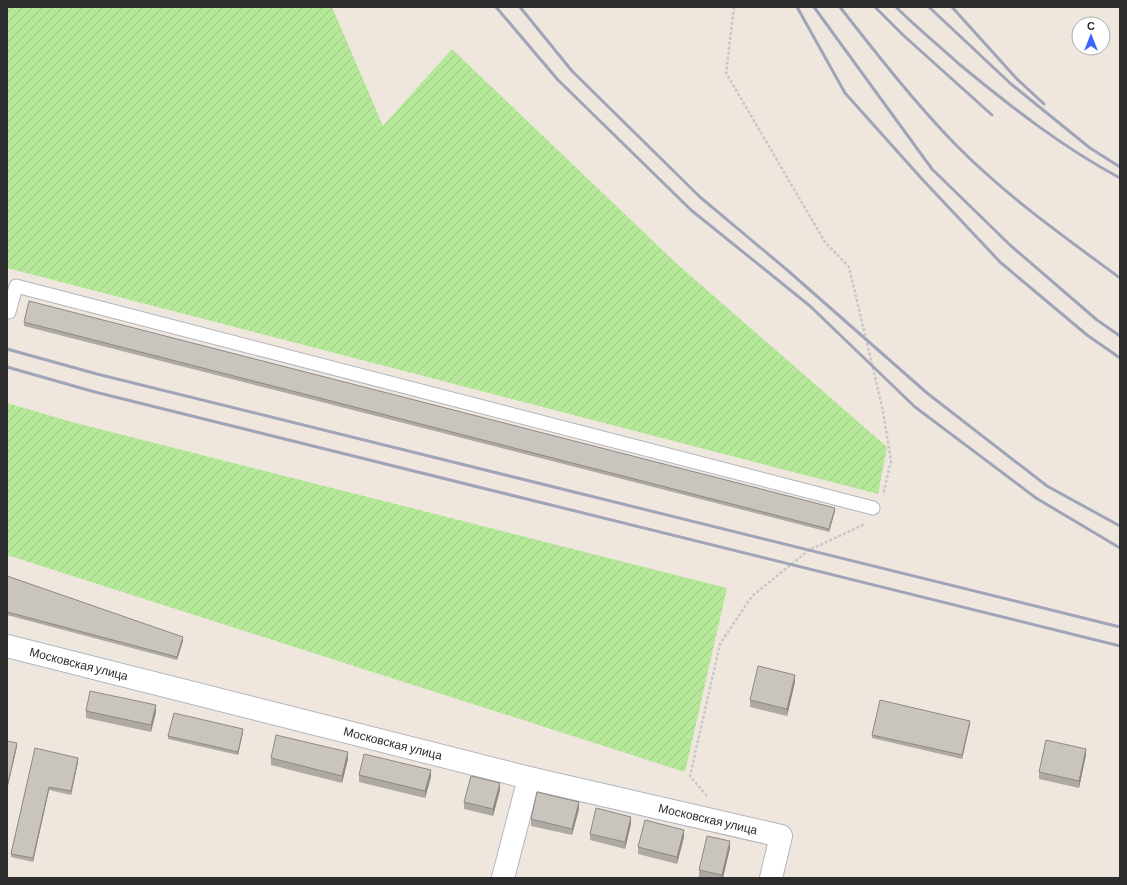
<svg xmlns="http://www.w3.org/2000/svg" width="1127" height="885" viewBox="0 0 1127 885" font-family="Barlow,sans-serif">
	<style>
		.garden { fill: url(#garden-furrows) }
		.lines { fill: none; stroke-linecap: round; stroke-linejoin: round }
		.service-casing { stroke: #b2b5c1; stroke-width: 15 }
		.minor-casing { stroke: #b2b5c1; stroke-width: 24 }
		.path { stroke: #c8c8c8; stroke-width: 2.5; stroke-dasharray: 3 2; stroke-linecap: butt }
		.service { stroke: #fff; stroke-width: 13 }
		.minor { stroke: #fff; stroke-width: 22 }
		.rail { stroke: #a0a4b8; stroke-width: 3 }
		.wall { fill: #aea9a3 }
		.shaded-wall { fill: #8d8985 }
		.building { fill: #cac4be; stroke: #8d8985 }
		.labels { text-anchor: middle; stroke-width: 3; stroke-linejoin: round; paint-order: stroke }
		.street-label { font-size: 12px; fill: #2c2c2c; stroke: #fff }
	</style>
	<defs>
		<pattern id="garden-furrows" width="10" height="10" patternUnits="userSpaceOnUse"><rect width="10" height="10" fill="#b5e898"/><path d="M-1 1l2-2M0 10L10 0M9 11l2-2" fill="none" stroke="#9cc783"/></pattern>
	</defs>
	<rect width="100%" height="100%" fill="#efe7de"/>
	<path class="garden" d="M 7,7 L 332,7 L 383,126 L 452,49 L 676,263 L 887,447 L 878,494 L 7,268 Z
		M 7,403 L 72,422 L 727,588 L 685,772 L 7,555 Z"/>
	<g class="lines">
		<g class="service-casing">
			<path id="service" d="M 7,311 L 9,312 L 16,286 L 873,508"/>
		</g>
		<g class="minor-casing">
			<g id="minor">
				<path id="s1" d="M 7,646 L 529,778 L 781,836 L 771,878"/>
				<path d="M 503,878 L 529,778"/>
			</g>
		</g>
		<path class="path" d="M 734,7 L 726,73 L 825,242 L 849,267 L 883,411 L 891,461 L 883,495
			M 707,796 L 690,776 L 720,644 L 752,596 L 809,550 L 863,525 L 865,523"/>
		<use href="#service" class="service"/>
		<use href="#minor" class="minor"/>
		<path class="rail" d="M 496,7 L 558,80 L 691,210 L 810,306 L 915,407 L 1036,498 L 1120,548
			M 520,7 L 572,71 L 700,197 L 786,269 L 927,393 L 1047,486 L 1120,526
			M 797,7 L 845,93 L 922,179 L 1000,262 L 1087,335 L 1120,358
			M 814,7 L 932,169 L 1010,245 L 1097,320 L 1120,336
			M 840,7 C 876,53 915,103 955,144 C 1005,195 1063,236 1120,278
			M 875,7 L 903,35 L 992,115
			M 896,7 C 916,27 938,45 959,64 C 1010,106 1062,147 1120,178
			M 929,7 L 1011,84 L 1090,148 L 1120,167
			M 952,7 L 1016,78 L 1044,104
			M 7,349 L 97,374 L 1120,627
			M 7,367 L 95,392 L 1120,646"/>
	</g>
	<path class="wall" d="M 24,322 L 835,511 L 829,532 L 24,326 Z
		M 7,576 L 183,641 L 177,660 L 7,615 Z
		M 795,682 L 787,716 L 750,707 L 750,700 Z
		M 86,711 L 156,712 L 151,732 L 86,718 Z
		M 970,724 L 962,759 L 872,738 L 872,735 Z
		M 243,732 L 238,755 L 168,739 L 168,736 Z
		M 35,748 L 78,762 L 71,795 L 49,790 L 33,862 L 11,857 L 11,854 Z
		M 1086,755 L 1079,788 L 1039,779 L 1039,772 Z
		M 271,758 L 348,759 L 342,783 L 271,765 Z
		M 359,775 L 431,777 L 425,798 L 359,782 Z
		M 500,790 L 493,816 L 464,809 L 464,802 Z
		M 579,809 L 572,835 L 531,826 L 531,819 Z
		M 631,824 L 625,849 L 590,840 L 590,834 Z
		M 684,837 L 677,864 L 638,854 L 638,847 Z
		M 730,848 L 723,878 L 703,878 L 699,877 L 699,870 Z"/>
	<path class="shaded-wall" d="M 835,508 L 835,511 L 829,532 L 829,529 Z
		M 183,637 L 183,641 L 177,660 L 177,657 Z
		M 795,675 L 795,682 L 787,716 L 787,709 Z
		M 156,705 L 156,712 L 151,732 L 151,725 Z
		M 970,721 L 970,724 L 962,759 L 962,755 Z
		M 243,729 L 243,732 L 238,755 L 238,752 Z
		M 17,743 L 17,747 L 7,790 L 7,787 Z
		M 1086,749 L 1086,755 L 1079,788 L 1079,781 Z
		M 348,752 L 348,759 L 342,783 L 342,776 Z
		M 78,758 L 78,762 L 71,795 L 71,791 Z
		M 431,770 L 431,777 L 425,798 L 425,791 Z
		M 500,783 L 500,790 L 493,816 L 493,809 Z
		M 49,787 L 49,790 L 33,862 L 33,858 Z
		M 579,802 L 579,809 L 572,835 L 572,829 Z
		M 631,817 L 631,824 L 625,849 L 625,842 Z
		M 684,830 L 684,837 L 677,864 L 677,857 Z
		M 730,841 L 730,848 L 723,878 L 722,878 L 722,875 Z"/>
	<path class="building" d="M 29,301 L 835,508 L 829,529 L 24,322 Z
		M 7,576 L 183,637 L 177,657 L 7,612 Z
		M 758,666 L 795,675 L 787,709 L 750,700 Z
		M 90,691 L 156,705 L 151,725 L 86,711 Z
		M 880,700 L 970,721 L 962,755 L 872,735 Z
		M 174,713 L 243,729 L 238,752 L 168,736 Z
		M 276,735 L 348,752 L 342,776 L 271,758 Z
		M 1046,740 L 1086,749 L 1079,781 L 1039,772 Z
		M 7,741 L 17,743 L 7,787 Z
		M 35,748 L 78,758 L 71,791 L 49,787 L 33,858 L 11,854 Z
		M 364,754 L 431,770 L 425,791 L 359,775 Z
		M 471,776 L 500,783 L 493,809 L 464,802 Z
		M 537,792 L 579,802 L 572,829 L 531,819 Z
		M 596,808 L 631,817 L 625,842 L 590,834 Z
		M 645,820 L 684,830 L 677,857 L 638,847 Z
		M 707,836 L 730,841 L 722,875 L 699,870 Z"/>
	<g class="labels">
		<g class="street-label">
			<text dy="4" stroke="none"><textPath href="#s1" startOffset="74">Московская улица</textPath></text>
			<text dy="4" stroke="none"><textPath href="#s1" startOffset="398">Московская улица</textPath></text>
			<text dy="4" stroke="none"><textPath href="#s1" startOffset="722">Московская улица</textPath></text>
		</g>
	</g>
	<rect width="1127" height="885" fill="none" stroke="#2c2c2c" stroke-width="16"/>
	<g transform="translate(1091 36)"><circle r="19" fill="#ffffff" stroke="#ababab"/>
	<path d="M0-3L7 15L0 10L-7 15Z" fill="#3b64ff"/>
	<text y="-6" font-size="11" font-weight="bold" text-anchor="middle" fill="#2c2c2c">С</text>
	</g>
</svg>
